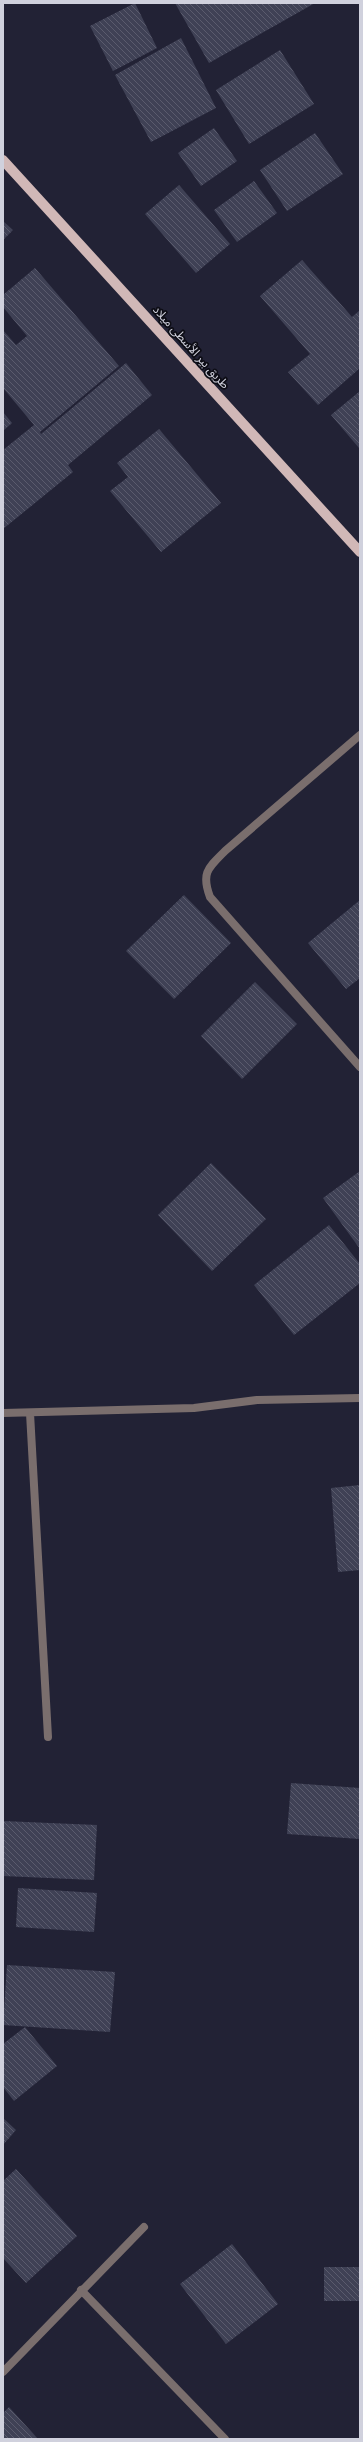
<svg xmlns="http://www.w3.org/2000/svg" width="363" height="2442" viewBox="0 0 363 2442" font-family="Overpass,'Noto Sans Arabic',sans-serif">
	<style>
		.building { fill: url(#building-back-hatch) }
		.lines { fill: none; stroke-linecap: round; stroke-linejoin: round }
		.minor { stroke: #7a6e6d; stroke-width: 8 }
		.primary { stroke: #d1b8b7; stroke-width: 10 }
		.labels { text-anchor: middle; stroke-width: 3.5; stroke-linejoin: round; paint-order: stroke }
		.street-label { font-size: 12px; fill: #d0d1dd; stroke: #0d0d15 }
	</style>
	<defs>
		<pattern id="building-back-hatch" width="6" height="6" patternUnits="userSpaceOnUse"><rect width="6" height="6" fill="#3f4155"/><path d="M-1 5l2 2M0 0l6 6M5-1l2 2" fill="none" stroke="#5a5b6d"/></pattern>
	</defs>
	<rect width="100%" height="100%" fill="#222235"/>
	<path class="building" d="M 135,3 L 157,48 L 113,71 L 90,26 Z
		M 175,3 L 315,3 L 209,63 Z
		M 181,38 L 216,108 L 151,142 L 115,75 Z
		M 280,50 L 314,104 L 249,144 L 216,90 Z
		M 214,128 L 237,161 L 201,186 L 178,153 Z
		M 315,133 L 343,174 L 287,211 L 260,170 Z
		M 254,181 L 277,213 L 237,242 L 214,210 Z
		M 179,185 L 230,244 L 196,273 L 145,214 Z
		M 3,221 L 13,230 L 3,240 Z
		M 302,260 L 352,317 L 360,310 L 360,368 L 318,405 L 288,372 L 310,354 L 260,296 Z
		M 35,268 L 119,366 L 40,432 L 41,434 L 126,363 L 152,395 L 68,465 L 73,472 L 3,529 L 3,450 L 34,425 L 3,388 L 3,330 L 16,345 L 27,336 L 3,307 L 3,295 Z
		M 360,391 L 360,447 L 359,448 L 331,415 Z
		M 3,412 L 12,423 L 3,431 Z
		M 159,429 L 221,503 L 161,552 L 110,491 L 128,477 L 117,463 Z
		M 184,895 L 231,943 L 174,999 L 126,951 Z
		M 360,900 L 360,978 L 346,989 L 308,943 Z
		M 255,982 L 297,1024 L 242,1079 L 201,1036 Z
		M 211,1163 L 266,1219 L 212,1271 L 158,1215 Z
		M 360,1171 L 360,1249 L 323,1198 Z
		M 329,1225 L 360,1264 L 360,1283 L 294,1335 L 254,1285 Z
		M 360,1485 L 360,1570 L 338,1572 L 331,1488 Z
		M 291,1783 L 360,1788 L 360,1839 L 287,1834 Z
		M 3,1821 L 97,1825 L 94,1880 L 3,1876 Z
		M 18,1888 L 97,1893 L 94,1932 L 16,1927 Z
		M 7,1965 L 115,1972 L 110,2032 L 3,2025 Z
		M 25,2027 L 57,2066 L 14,2101 L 3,2087 L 3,2044 Z
		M 3,2118 L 16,2130 L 3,2145 Z
		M 16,2169 L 77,2236 L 26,2283 L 3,2258 L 3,2181 Z
		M 232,2244 L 278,2304 L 226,2344 L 180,2284 Z
		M 324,2267 L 360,2267 L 360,2301 L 324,2301 Z
		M 9,2407 L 38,2439 L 3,2439 L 3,2413 Z"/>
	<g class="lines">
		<path class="minor" d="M 360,735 L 225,851 C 208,868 201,873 210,897 L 360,1067
			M 3,1413 L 194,1408 L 257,1400 L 360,1398
			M 30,1413 L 48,1737
			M 81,2290 L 225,2439
			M 3,2372 L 144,2227"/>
		<path class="primary" d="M 3,160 L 360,552"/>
	</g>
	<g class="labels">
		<g class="street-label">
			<text transform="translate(191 347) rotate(48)" y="4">طريق بير الأسطى ميلاد</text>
		</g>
	</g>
	<rect width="363" height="2442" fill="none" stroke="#d0d1dd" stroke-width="8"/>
</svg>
